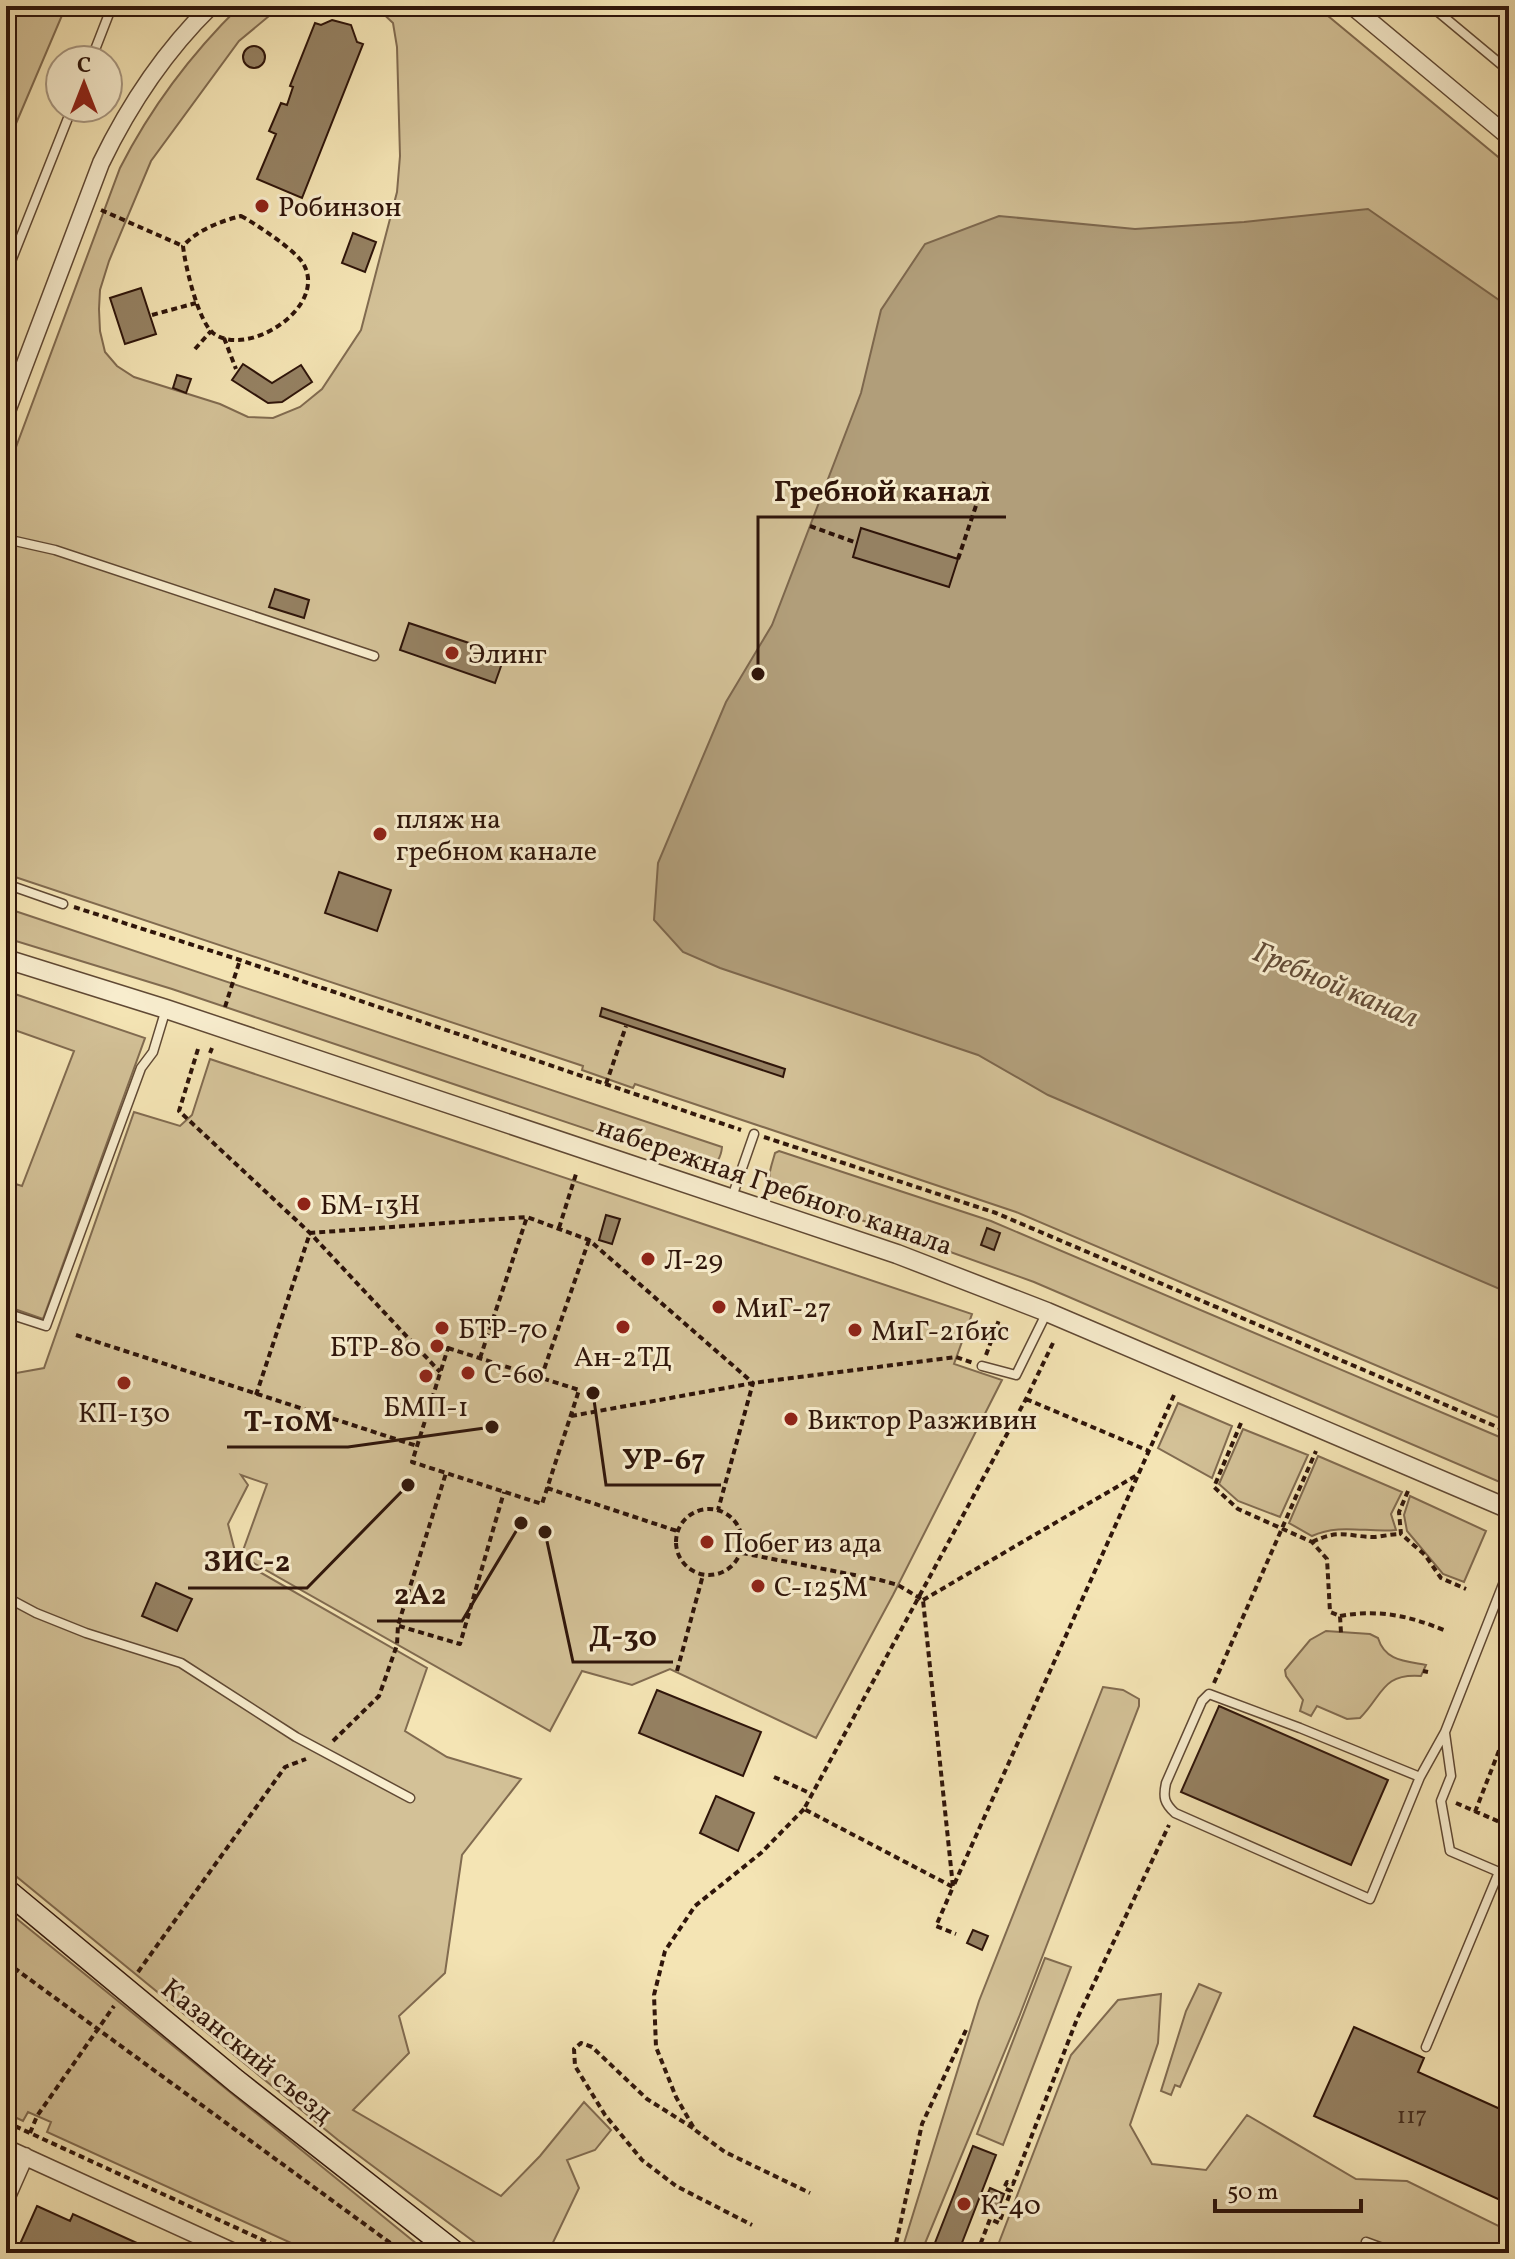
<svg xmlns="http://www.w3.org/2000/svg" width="1515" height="2259" viewBox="0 0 1515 2259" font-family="Vollkorn,serif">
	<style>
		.green { fill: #d3c197; stroke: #816b50; stroke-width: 2 }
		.water { fill: #b19e7a; stroke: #7d674d; stroke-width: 2 }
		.building { fill: #958162; stroke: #2f150a; stroke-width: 2 }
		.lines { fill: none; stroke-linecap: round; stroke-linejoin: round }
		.service-casing { stroke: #604934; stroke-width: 11 }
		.minor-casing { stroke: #604934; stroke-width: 19 }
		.tertiary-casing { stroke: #604934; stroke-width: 21 }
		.secondary-casing { stroke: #2f150a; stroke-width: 25 }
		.path { stroke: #2f150a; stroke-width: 4; stroke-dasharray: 6 4; stroke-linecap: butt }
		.service { stroke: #f8edce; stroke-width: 8 }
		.minor { stroke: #f8edce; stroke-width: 16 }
		.tertiary { stroke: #f8edce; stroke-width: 18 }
		.secondary { stroke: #f8edce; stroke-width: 22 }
		.poi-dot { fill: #8f2418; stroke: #f8edce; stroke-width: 3 }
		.labels { text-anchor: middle; stroke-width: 6; stroke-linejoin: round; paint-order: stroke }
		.number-label { font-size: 24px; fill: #483020 }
		.poi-label { font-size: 28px; fill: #2f150a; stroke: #f8edce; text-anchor: start }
		.street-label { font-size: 28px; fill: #2f150a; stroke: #f8edce }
		.water-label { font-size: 30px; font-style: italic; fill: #634c37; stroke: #f8edce }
		.leader { fill: none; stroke: #2f150a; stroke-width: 3 }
		.callout-dot { fill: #2f150a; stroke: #f8edce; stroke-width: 3 }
		.callout-label { font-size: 30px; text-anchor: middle; font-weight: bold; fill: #2f150a; stroke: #f8edce; stroke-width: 6; stroke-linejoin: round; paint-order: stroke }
	</style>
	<rect width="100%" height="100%" fill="#f4e4b4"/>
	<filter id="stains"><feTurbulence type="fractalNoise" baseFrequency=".0025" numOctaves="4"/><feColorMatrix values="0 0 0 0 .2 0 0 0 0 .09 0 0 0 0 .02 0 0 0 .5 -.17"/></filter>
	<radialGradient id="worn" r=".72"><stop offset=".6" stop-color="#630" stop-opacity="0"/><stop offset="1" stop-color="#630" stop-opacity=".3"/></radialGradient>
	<path class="green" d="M 6,6 L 66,6 L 6,147 Z
		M 240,6 L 281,6 L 239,41 L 151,161 L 109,261 L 100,290 L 99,309 L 100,331 L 105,352 L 117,366 L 134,377 L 220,404 L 248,417 L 273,418 L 300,407 L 322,389 L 361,330 L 397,192 L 400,156 L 397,47 L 393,23 L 375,6 L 1316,6 L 1509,166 L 1509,1422 L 1016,1212 L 635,1084 L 633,1088 L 582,1070 L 583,1066 L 6,874 L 6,474 L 120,168 C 151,107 191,54 240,6 Z
		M 6,908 L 722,1147 C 721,1158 717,1163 708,1170 L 172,989 L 6,938 Z
		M 6,991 L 145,1038 L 43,1319 L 6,1306 L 6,1181 L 22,1186 L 74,1051 L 6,1027 Z
		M 210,1059 L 972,1314 L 954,1364 L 1002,1380 L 893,1595 L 816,1738 L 670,1669 L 632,1685 L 582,1671 L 550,1731 L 241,1556 L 267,1484 L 241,1475 L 248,1485 L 228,1524 L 237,1559 L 427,1668 L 405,1731 L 447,1757 L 521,1779 L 462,1855 L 445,1973 L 399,2016 L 409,2053 L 353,2110 L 501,2196 L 540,2156 L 584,2102 L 611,2130 L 595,2150 L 567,2160 L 579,2188 L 548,2253 L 489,2253 L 338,2140 L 6,1868 L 6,1371 L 11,1374 L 44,1368 L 134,1112 L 180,1126 L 192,1115 Z
		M 779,1151 L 991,1221 L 1509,1441 L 1509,1486 L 1034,1282 L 864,1221 L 773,1191 C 765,1179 772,1165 775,1153 Z
		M 1178,1403 L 1232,1426 L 1212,1478 L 1158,1448 Z
		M 1243,1429 L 1308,1455 L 1280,1517 L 1238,1501 L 1219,1484 Z
		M 1318,1456 L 1402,1492 L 1391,1514 L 1396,1530 C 1368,1533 1339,1523 1312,1536 L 1289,1523 Z
		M 1410,1496 L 1486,1531 L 1464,1582 L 1443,1574 L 1407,1531 L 1404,1515 Z
		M 1326,1631 L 1370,1634 L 1378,1638 C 1385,1661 1405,1661 1426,1665 L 1421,1676 C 1382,1673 1383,1695 1360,1718 L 1347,1719 L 1317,1706 L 1311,1716 L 1300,1711 L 1303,1700 L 1286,1676 L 1285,1670 L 1310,1640 Z
		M 1103,1687 L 1123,1690 L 1139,1699 L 1139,1706 L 1019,2017 L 921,2253 L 901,2253 L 979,2001 Z
		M 6,1910 L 428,2253 L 313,2253 L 47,2132 L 51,2122 L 28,2112 L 23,2121 L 6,2113 Z
		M 1045,1958 L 1071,1967 L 1003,2145 L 977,2134 Z
		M 1199,1984 L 1221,1993 L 1180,2087 L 1175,2085 L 1171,2095 L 1161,2091 L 1186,2011 Z
		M 1161,1994 L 1158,2043 L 1130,2125 L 1152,2164 L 1206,2170 L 1247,2115 L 1356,2179 L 1407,2181 L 1509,2231 L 1509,2253 L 995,2253 L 1071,2055 L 1118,2000 Z"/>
	<path class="water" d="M 1368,209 L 1509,307 L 1509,1293 L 1048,1095 L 978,1055 L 720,968 L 683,952 L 654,920 L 658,863 L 726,702 L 772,625 L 861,393 L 881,310 L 925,244 L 999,216 L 1135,229 L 1244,222 Z"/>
	<path class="building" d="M 332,20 L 351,25 L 357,42 L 363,44 L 302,198 L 257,179 L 276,134 L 269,131 L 281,103 L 287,105 L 293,87 L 290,86 L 315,23 L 321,25 Z
		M243 57a11 11 0 1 1 22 0a11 11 0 1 1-22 0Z
		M 353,233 L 376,242 L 365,272 L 342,263 Z
		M 141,288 L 156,334 L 125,344 L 110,298 Z
		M 243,364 L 272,383 L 301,365 L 312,382 L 282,402 L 268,403 L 232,380 Z
		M 177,375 L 191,379 L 186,393 L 173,388 Z
		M 861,528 L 958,559 L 949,587 L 853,557 Z
		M 275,589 L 309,600 L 304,618 L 269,607 Z
		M 409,623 L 505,655 L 495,683 L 400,650 Z
		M 339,872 L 391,890 L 377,931 L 325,913 Z
		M 602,1008 L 785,1069 L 783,1077 L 600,1016 Z
		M 606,1215 L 620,1219 L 612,1244 L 599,1240 Z
		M 987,1228 L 1000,1233 L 994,1250 L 981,1245 Z
		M 156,1583 L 192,1599 L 177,1631 L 142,1616 Z
		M 657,1690 L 761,1732 L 743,1776 L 639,1733 Z
		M 1219,1706 L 1388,1780 L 1351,1865 L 1181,1792 Z
		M 716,1796 L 754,1813 L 738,1851 L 700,1833 Z
		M 973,1930 L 988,1936 L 982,1950 L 967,1943 Z
		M 1354,2027 L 1424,2058 L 1418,2072 L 1509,2113 L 1509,2204 L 1314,2116 Z
		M 973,2146 L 996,2155 L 958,2253 L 931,2253 Z
		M 990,2188 L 1004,2194 L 997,2213 L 982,2207 Z
		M 37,2206 L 70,2221 L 73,2214 L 159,2253 L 16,2253 Z"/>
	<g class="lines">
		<g class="service-casing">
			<path id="service" d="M 1431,6 L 1509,71
				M 91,60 L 112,6
				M 6,274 L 72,108
				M 6,539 L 55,550 L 374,656
				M 6,884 L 63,904
				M 732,1197 L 754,1134
				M 6,1313 L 46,1326 L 141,1068 L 153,1052 L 166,1009
				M 982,1366 L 1016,1375 L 1047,1312
				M 6,1597 L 36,1613 L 86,1633 L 181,1663 L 296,1737 L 410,1798
				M 1420,1777 L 1300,1728 L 1209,1694 L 1202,1701 L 1166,1783 C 1163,1797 1164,1803 1175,1813 L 1370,1899 L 1420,1777 L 1445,1732 L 1509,1569
				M 1426,2047 L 1499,1872 L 1450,1851 L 1441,1801 L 1451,1776 L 1445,1733
				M 1366,2242 L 1396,2253"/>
		</g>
		<g class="minor-casing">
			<path id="minor" d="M 1352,6 L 1509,137
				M 6,414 L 101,163 C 129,105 165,51 211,6
				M 6,2148 L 236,2253
				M 6,2199 L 25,2156"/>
		</g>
		<g class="tertiary-casing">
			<path id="tertiary" d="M 6,959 L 166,1009 L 897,1254 L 1047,1312 L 1509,1509"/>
		</g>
		<g class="secondary-casing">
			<path id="secondary" d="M 6,1890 L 236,2081 L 455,2253"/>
		</g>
		<path class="path" d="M 101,210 L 183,246
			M 241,216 C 256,224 297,251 304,265 C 327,308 247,359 213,333 C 198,321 185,265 183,246 C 197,230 221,221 241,216 Z
			M 152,315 L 196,303
			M 224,338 L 236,369
			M 195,349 L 211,331
			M 810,526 L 857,543
			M 958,559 L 984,482
			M 74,907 L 240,960 L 741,1130
			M 225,1007 L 240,960
			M 198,1049 L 179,1111 L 310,1233 L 440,1372
			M 210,1053 L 212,1048
			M 606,1084 L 626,1026
			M 764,1137 L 996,1213 L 1509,1432
			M 559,1228 L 576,1174
			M 76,1335 L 417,1446
			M 1053,1343 L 1026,1399 L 804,1809 L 953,1887 L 1174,1395
			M 448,1348 L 579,1390 L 542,1504 L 412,1462 Z
			M 986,1355 L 999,1320
			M 480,1358 L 527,1217
			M 541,1378 L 589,1240
			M 256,1395 L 310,1233 L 527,1217 L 589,1240 L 753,1383 L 718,1510
			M 1026,1399 L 1149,1451
			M 571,1416 L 753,1383 L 956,1357 L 973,1363
			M 1241,1423 L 1214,1487 L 1238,1509 L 1312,1542 L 1327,1559 L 1330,1612 L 1340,1616 L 1341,1633
			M 547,1488 L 677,1531
			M 1408,1491 L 1399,1512 L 1401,1534 L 1425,1555 L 1441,1578 L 1466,1589
			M676 1542a33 33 0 1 1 66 0a33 33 0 1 1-66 0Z
			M 1312,1542 C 1341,1528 1348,1537 1375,1537 C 1384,1536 1392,1534 1401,1534
			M 742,1553 L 880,1580 L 898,1585 L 923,1600 L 953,1887 L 936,1926 L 956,1934
			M 923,1600 L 1139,1474
			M 1340,1616 C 1380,1609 1410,1616 1446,1631
			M 399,1626 L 460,1644 L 504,1492
			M 677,1671 L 703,1575
			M 1423,1671 L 1428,1672
			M 1214,1683 L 1316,1451
			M 333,1741 L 379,1696 L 397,1645 L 398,1625 L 446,1473
			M 774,1777 L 812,1794
			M 1456,1803 L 1509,1826
			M 804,1809 L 761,1853 L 695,1906 L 665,1951 L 654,1995 L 656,2047 L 676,2097 L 695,2130 L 725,2152 L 810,2193
			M 1475,1812 L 1509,1725
			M 6,1962 L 404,2253
			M 138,1972 L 285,1767 L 306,1759
			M 6,2122 L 291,2253
			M 693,2128 L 647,2099 L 592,2047 L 581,2043 L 574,2049 L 575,2066 L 605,2115 L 642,2160 L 676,2186 L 752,2225
			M 30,2133 L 37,2116 L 114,2006
			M 6,2233 L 15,2214
			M 582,2253 L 586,2243
			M 894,2253 L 922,2124 L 966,2030
			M 977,2253 L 990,2219 L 999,2223 L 1011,2191 L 1004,2188 L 1007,2182 L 1013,2184 L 1077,2019 L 1169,1825"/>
		<use href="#service" class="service"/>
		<use href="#minor" class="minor"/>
		<use href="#tertiary" class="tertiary"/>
		<use href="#secondary" class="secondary"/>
	</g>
	<g class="poi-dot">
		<circle cx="262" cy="206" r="8"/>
		<circle cx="452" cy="653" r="8"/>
		<circle cx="380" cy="834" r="8"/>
		<circle cx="304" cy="1204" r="8"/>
		<circle cx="648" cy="1259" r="8"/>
		<circle cx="719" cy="1307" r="8"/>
		<circle cx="623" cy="1327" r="8"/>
		<circle cx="442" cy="1328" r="8"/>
		<circle cx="855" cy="1330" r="8"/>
		<circle cx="437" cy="1346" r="8"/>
		<circle cx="468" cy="1373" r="8"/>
		<circle cx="426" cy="1376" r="8"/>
		<circle cx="124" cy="1383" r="8"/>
		<circle cx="791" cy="1419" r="8"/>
		<circle cx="707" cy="1542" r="8"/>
		<circle cx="758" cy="1586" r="8"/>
		<circle cx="964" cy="2204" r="8"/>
	</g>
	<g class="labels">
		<g class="number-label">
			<text x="1412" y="2123">117</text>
		</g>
		<g class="poi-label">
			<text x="278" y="216">Робинзон</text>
			<text x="468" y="663">Элинг</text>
			<text x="396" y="828">пляж на<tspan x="396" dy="32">гребном канале</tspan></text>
			<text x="320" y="1214">БМ-13Н</text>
			<text x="664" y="1269">Л-29</text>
			<text x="735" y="1317">МиГ-27</text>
			<text x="458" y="1338">БТР-70</text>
			<text x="871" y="1340">МиГ-21бис</text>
			<text x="421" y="1356" text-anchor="end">БТР-80</text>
			<text x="623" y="1366" text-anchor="middle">Ан-2ТД</text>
			<text x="484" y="1383">С-60</text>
			<text x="426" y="1416" text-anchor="middle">БМП-1</text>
			<text x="124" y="1422" text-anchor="middle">КП-130</text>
			<text x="807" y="1429">Виктор Разживин</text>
			<text x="723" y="1552">Побег из ада</text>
			<text x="774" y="1596">С-125М</text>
			<text x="980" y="2214">К-40</text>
		</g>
		<g class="street-label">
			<text transform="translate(775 1185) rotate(19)" y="10">набережная Гребного канала</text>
			<text transform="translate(248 2050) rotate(39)" y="10">Казанский съезд</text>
		</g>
		<g class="water-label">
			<text transform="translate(1336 984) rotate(23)" y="10">Гребной канал</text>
		</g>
	</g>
	<path class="leader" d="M758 674L758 517H1006M492 1427L348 1447H227M593 1393L606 1485H721M408 1485L307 1588H188M521 1523L462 1621H377M545 1532L573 1662H673"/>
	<g class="callout-dot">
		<circle cx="758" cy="674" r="8"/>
		<circle cx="492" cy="1427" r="8"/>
		<circle cx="593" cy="1393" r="8"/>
		<circle cx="408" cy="1485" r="8"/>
		<circle cx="521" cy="1523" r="8"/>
		<circle cx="545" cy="1532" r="8"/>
	</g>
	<g class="callout-label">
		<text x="882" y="501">Гребной канал</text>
		<text x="288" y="1431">Т-10М</text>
		<text x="664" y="1469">УР-67</text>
		<text x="247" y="1571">ЗИС-2</text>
		<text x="420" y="1604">2А2</text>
		<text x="623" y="1646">Д-30</text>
	</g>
	<rect width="1515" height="2259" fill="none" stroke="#f4e4b4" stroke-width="32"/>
	<rect x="8" y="8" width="1499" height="2243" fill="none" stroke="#2f150a" stroke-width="4"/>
	<rect x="16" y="16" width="1483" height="2227" fill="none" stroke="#2f150a" stroke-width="2"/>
	<g transform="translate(84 84)"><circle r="38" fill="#f8edce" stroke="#a89780" stroke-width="2"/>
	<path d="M0-6L14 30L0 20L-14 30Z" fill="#8f2418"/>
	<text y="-12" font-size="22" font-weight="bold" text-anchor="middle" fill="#2f150a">С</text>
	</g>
	<path d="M1215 2199v12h146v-12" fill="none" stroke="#2f150a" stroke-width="4"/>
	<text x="1227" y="2199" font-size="24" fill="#2f150a" stroke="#f8edce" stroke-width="6" paint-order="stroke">50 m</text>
	<rect width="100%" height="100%" filter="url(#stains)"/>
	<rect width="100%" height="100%" fill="url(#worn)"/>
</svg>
